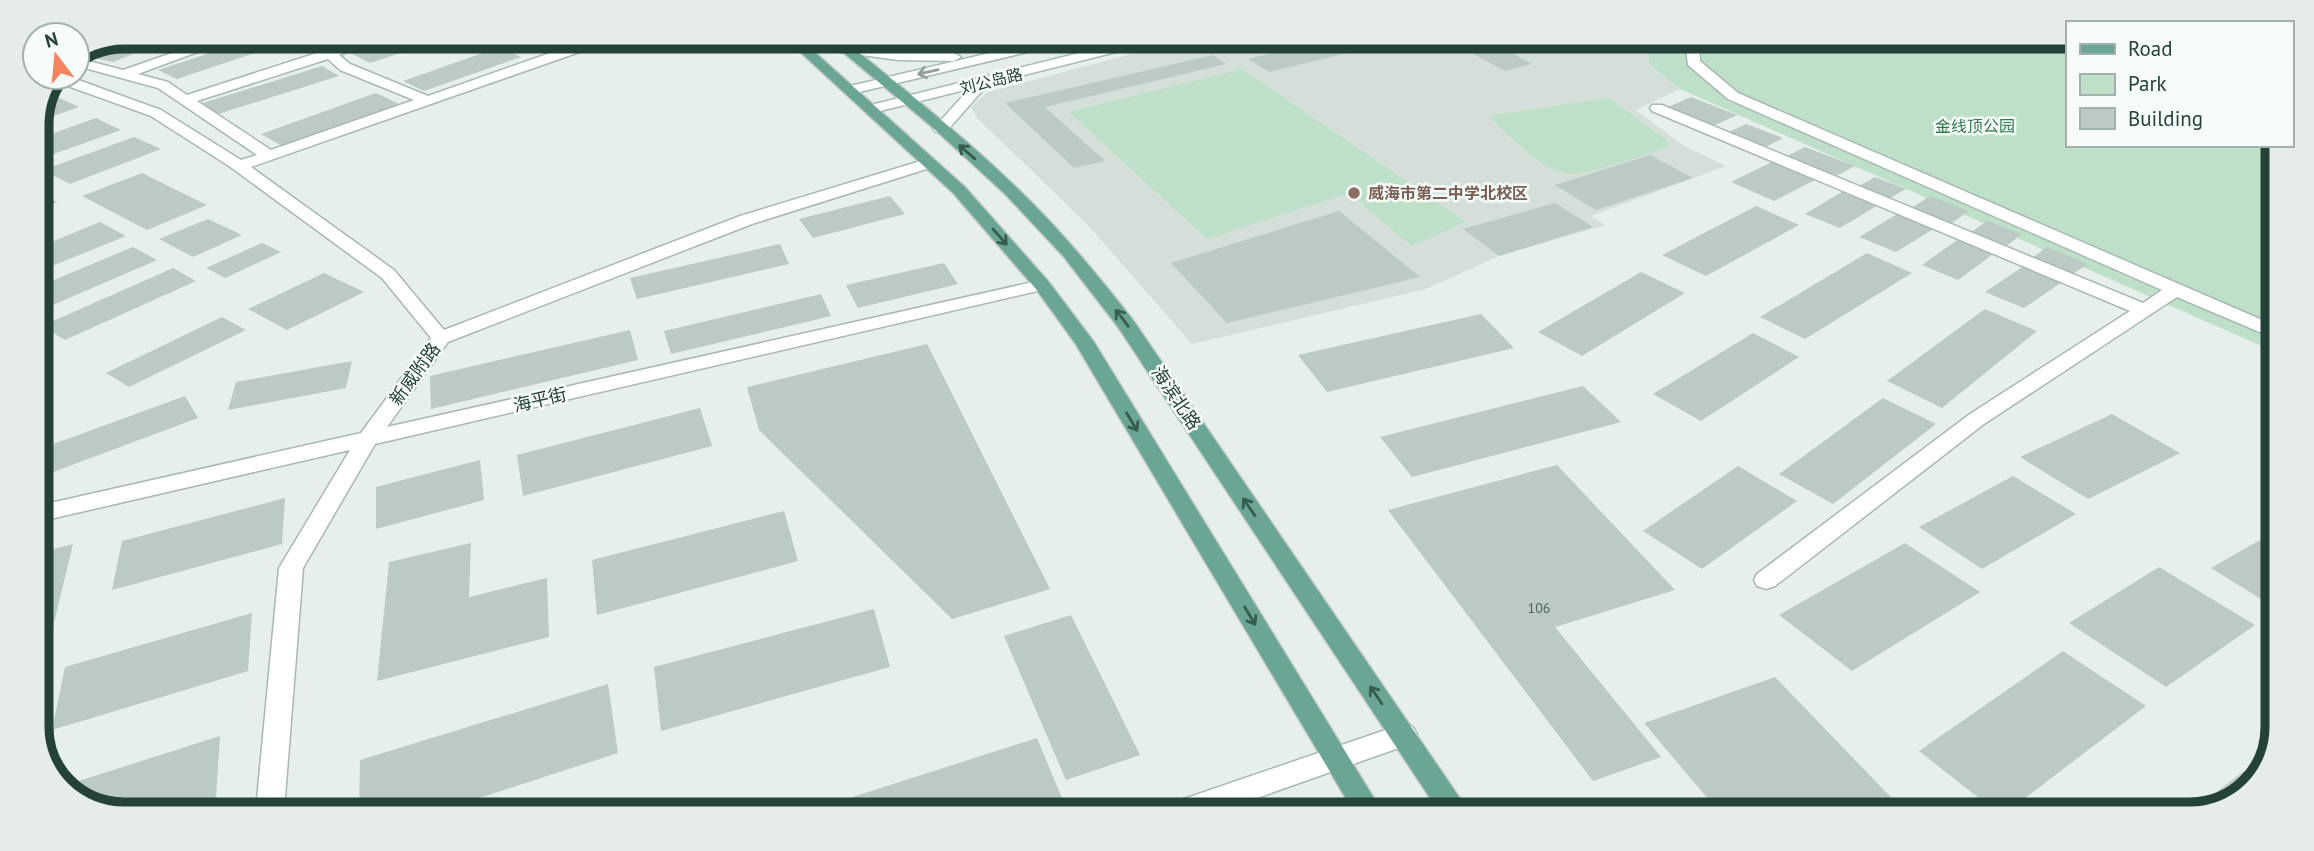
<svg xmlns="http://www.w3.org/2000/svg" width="2314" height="851" viewBox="0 0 2314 851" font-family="'PT Sans','Noto Sans SC',sans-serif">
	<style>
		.built { fill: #d4dfda }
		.green { fill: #bfe0c8 }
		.building { fill: #bbcac4 }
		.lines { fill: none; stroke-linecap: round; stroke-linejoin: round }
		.minor-casing { stroke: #a8b8b2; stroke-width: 3 }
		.secondary-casing { stroke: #a4bbb3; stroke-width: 3 }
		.primary-casing { stroke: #c2cac8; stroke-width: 3 }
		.minor { fill: #fff; fill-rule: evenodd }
		.secondary { fill: #fff; fill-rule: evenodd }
		.primary { fill: #6aa596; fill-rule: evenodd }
		.oneway { stroke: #92a09c }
		.oneway2 { stroke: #365b51 }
		.education-dot { fill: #8d6e63; stroke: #f7fbf9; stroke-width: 2.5 }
		.labels { text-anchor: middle; stroke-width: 5; stroke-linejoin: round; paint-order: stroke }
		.number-label { font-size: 14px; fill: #4a645c }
		.far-street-label { font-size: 16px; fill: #24423a; stroke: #f7fbf9 }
		.far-park-label { font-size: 16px; fill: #2d7a4b; stroke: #f7fbf9 }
		.far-education-label { font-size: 16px; font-weight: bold; fill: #785e54; stroke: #f7fbf9; text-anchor: start }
		.street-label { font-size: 18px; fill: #24423a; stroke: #f7fbf9 }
		.rim { fill: none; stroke: #24423a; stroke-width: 9 }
	</style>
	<rect width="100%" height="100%" fill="#e6efeb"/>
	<path class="built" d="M 1189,39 L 1647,40 L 1649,64 L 1680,89 L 1636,110 L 1684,146 L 1726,166 L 1591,216 L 1605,225 L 1499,256 L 1426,289 L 1192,344 L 1088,225 L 977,118 L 971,107 L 988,92 Z"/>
	<path class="green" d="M 1647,40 L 2067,41 L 2067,145 L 2277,145 L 2275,352 L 1680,89 L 1649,64 Z
		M 1242,69 L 1466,222 L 1411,246 L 1349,193 L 1207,239 L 1069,112 Z
		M 1609,98 L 1667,141 L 1669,147 C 1649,153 1590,174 1573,174 C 1540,172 1511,136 1488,116 Z"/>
	<path class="building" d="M 131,37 L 175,37 L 113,62 L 83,56 Z
		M 259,37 L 269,37 L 284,43 L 177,79 L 158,70 Z
		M 399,37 L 446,38 L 370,63 L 350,53 Z
		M 1331,39 L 1400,40 L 1269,72 L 1248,59 Z
		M 1447,40 L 1486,40 L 1532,64 L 1505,71 Z
		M 1579,40 L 1630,40 L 1635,42 L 1602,51 Z
		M 500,47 L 521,57 L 424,91 L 403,81 Z
		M 1213,55 L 1226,64 L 1045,107 L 1105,161 L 1074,168 L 1005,103 Z
		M 322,66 L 339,76 L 218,114 L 203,103 Z
		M 376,93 L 399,104 L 282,146 L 261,134 Z
		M 57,97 L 79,107 L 37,122 L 45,101 Z
		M 1691,97 L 1737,115 L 1711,127 L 1666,108 Z
		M 96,118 L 121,130 L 37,160 L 37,139 Z
		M 1746,124 L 1783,138 L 1764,148 L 1727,133 Z
		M 134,137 L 161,149 L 70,184 L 43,170 Z
		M 1805,147 L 1855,166 L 1834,177 L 1785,157 Z
		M 1650,155 L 1693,178 L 1596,210 L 1555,185 Z
		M 1776,160 L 1819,178 L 1774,201 L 1731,182 Z
		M 142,173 L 207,205 L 147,230 L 82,196 Z
		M 1875,177 L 1906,189 L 1888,199 L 1857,187 Z
		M 1845,190 L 1880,204 L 1840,228 L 1805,214 Z
		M 37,192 L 57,202 L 37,210 Z
		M 890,196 L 905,214 L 813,238 L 799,219 Z
		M 1930,196 L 1969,211 L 1949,225 L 1910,209 Z
		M 1555,203 L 1593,227 L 1499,256 L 1463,229 Z
		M 1756,206 L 1799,225 L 1706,276 L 1662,255 Z
		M 1339,211 L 1420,277 L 1227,323 L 1171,263 Z
		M 1899,213 L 1935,228 L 1896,252 L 1859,237 Z
		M 208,219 L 242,235 L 193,257 L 159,239 Z
		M 1987,221 L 2022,234 L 2005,247 L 1970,233 Z
		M 100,222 L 126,236 L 37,272 L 37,248 Z
		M 1960,238 L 1996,252 L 1958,280 L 1922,265 Z
		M 262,243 L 281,252 L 225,278 L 206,268 Z
		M 780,244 L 789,264 L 637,299 L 630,278 Z
		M 133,247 L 157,260 L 39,311 L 37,310 L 37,287 Z
		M 2047,247 L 2088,264 L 2071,275 L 2031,259 Z
		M 1867,253 L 1912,273 L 1805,339 L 1760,317 Z
		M 944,263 L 958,284 L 858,308 L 846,285 Z
		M 2024,266 L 2062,282 L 2024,308 L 1985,292 Z
		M 173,268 L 196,281 L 65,340 L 42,326 Z
		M 1641,272 L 1685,293 L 1582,356 L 1538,332 Z
		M 324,273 L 364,292 L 287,330 L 248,309 Z
		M 821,294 L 831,316 L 671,354 L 664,331 Z
		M 1985,309 L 2037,331 L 1942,408 L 1887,381 Z
		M 1481,314 L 1514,348 L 1327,392 L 1298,355 Z
		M 222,317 L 246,330 L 129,387 L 106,373 Z
		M 630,330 L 638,360 L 431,409 L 430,376 Z
		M 1753,333 L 1799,357 L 1701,421 L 1653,394 Z
		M 927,344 L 1050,589 L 952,619 L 759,430 L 747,387 Z
		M 352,361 L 346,388 L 228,410 L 236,382 Z
		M 1583,386 L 1621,422 L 1412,477 L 1380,437 Z
		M 185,396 L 198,418 L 37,478 L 37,450 Z
		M 1883,398 L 1936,424 L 1833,504 L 1779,474 Z
		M 700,408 L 712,446 L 523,496 L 517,455 Z
		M 2112,414 L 2180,453 L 2088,499 L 2020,457 Z
		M 480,460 L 484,500 L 376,529 L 376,487 Z
		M 1557,465 L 1675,590 L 1555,627 L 1661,757 L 1593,781 L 1388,510 Z
		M 1738,466 L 1797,501 L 1702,569 L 1643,531 Z
		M 2013,476 L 2076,514 L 1982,569 L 1919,527 Z
		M 285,498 L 282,544 L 112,590 L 122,541 Z
		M 784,511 L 798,561 L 597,615 L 592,560 Z
		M 2274,532 L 2274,607 L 2211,568 Z
		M 471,543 L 469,597 L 547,578 L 549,637 L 377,681 L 389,562 Z
		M 1905,543 L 1980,592 L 1852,671 L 1779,615 Z
		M 73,544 L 38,690 L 37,690 L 37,553 Z
		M 2159,567 L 2255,625 L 2166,687 L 2069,623 Z
		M 874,609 L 890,667 L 661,731 L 654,667 Z
		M 252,613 L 248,671 L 52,730 L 65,667 Z
		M 1071,615 L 1140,755 L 1066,780 L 1004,636 Z
		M 2063,651 L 2146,706 L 2004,814 L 1999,814 L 1919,751 Z
		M 1775,677 L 1907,814 L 1720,813 L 1644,723 Z
		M 608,684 L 618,753 L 442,810 L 359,810 L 360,760 Z
		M 220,736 L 216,797 L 177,810 L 97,810 L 63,786 Z
		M 1037,738 L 1066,808 L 1055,812 L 843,811 L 840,801 Z
		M 2244,771 L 2255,779 L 2243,796 L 2188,814 Z
		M 782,799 L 785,811 L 747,811 Z"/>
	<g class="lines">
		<g class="minor-casing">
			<path id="minor" d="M 218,37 L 238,37 L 138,74 L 168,82 L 187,95 L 320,52 L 312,45 L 290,37 L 322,39 L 332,48 L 367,37 L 387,37 L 339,55 L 350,64 L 428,96 L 550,53 L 523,38 L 539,38 L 562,49 L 594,38 L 612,38 L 611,41 L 251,167 L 394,270 L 444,330 L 740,216 L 924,160 L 930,158 L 938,163 L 936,166 L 752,224 L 448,342 L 387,427 L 1042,280 L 1051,285 L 1042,290 L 375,444 L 303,568 L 284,810 L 256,810 L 279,568 L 350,450 L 37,522 L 37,506 L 361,433 L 431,338 L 382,278 L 229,166 L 151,116 L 54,81 L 56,77 L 70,77 L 161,110 L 241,160 L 257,155 L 158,88 L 77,66 L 77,58 L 123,70 ZM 328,59 L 340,70 L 414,100 L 271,150 L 197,101 Z
				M 1685,40 L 1699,40 L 1700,61 L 1738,93 L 2276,326 L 2276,339 L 2177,297 L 1984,424 L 1775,586 L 1766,589 L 1757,586 L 1754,580 L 1757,574 L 1970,414 L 2130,311 L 1652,111 L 1650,108 L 1652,105 L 1662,105 L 2143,303 L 2162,290 L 1728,99 L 1688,65 Z
				M 1403,724 L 1413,727 L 1417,735 L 1413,743 L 1217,812 L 1168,812 L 1172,803 Z"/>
		</g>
		<g class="secondary-casing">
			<path id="secondary" d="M 1049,39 L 1072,39 L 1070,42 L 851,94 L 844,90 L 846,87 Z
				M 1135,39 L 1158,39 L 1156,42 L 988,84 L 946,132 L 936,132 L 933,129 L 969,89 L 872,113 L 865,109 L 867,106 Z
				M 845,45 L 898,52 L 954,53 L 961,57 L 954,61 L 898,60 L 840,52 L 840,46 Z"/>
		</g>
		<g class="primary-casing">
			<path id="primary" d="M 785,38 L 799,38 L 965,187 L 1048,281 L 1094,342 L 1383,813 L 1354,812 L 1075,343 L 1036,289 L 953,193 Z
				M 826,38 L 841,38 C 900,86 961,134 1016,187 C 1059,228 1096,273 1133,320 L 1470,813 L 1440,813 L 1118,327 L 1064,257 L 1005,194 L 931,126 Z"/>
		</g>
		<use href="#minor" class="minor"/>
		<use href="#secondary" class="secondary"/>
		<use href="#primary" class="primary"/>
	</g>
	<defs><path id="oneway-shaft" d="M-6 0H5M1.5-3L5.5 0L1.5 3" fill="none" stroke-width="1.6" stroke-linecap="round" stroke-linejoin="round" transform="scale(1.75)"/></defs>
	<use class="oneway" href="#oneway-shaft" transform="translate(928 72) rotate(167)"/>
	<g class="oneway2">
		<use href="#oneway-shaft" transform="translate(967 152) rotate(-139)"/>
		<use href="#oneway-shaft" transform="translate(1000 237) rotate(49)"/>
		<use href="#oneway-shaft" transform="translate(1122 318) rotate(-127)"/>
		<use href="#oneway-shaft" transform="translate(1132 422) rotate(59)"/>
		<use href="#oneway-shaft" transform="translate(1249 507) rotate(-124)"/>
		<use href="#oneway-shaft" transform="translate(1250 616) rotate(59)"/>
		<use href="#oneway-shaft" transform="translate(1376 695) rotate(-124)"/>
	</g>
	<circle class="education-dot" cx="1354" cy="193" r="7"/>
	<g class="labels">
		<g class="number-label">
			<text x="1539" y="613">106</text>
		</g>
		<g class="far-street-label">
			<text transform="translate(991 81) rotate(-14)" y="6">刘公岛路</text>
		</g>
		<g class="far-park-label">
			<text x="1975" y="132">金线顶公园</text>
		</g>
		<g class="far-education-label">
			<text x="1368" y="199">威海市第二中学北校区</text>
		</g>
		<g class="street-label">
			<text transform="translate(415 374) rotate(-54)" y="6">新威附路</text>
			<text transform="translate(1176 398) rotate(56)" y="6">海滨北路</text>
			<text transform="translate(540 400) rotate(-13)" y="6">海平街</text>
		</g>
	</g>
	<path d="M0 0H2314V851H0ZM124 49H2190A75 75 0 0 1 2265 124V727A75 75 0 0 1 2190 802H124A75 75 0 0 1 49 727V124A75 75 0 0 1 124 49Z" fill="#e6ecea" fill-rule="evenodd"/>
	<path class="rim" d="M124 49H2190A75 75 0 0 1 2265 124V727A75 75 0 0 1 2190 802H124A75 75 0 0 1 49 727V124A75 75 0 0 1 124 49Z"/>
	<rect x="2066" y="21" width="228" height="126" fill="#f7fbf9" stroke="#a3b1ad" stroke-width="2"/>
	<rect x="2080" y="44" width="35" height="10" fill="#6aa596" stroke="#a3b1ad" stroke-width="2"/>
	<text x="2128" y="56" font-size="21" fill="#24423a">Road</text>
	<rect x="2080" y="74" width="35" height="21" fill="#bfe0c8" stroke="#a3b1ad" stroke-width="2"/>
	<text x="2128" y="91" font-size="21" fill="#24423a">Park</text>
	<rect x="2080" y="108" width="35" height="21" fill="#bbcac4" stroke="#a3b1ad" stroke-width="2"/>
	<text x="2128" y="126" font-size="21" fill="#24423a">Building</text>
	<g transform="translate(56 56) rotate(344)"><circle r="33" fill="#f7fbf9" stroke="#a3b1ad" stroke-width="2"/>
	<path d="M0-5L12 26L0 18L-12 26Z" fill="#f4845f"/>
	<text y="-10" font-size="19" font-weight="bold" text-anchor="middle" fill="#24423a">N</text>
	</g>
</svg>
